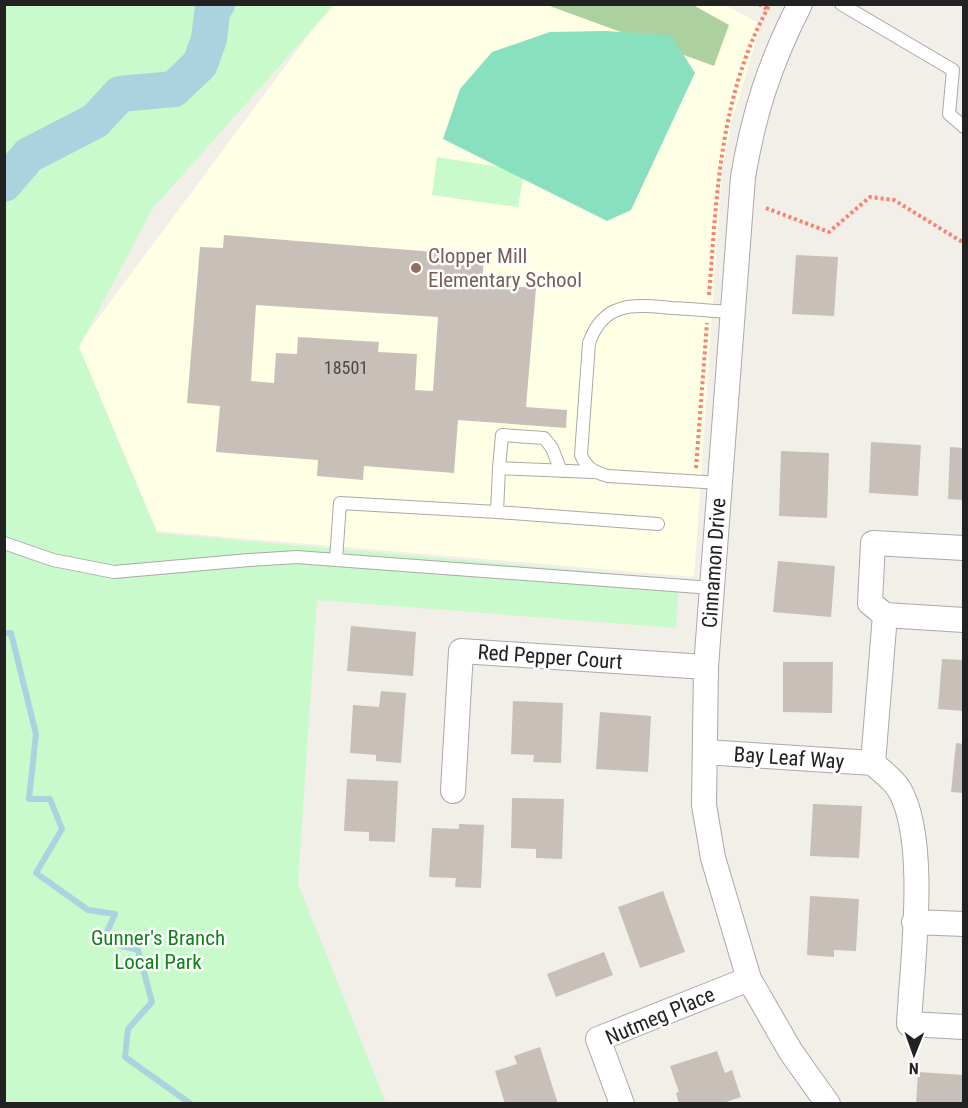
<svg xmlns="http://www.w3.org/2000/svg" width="968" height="1108" viewBox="0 0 968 1108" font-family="'Roboto Condensed',sans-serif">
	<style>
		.education { fill: #ffffe5 }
		.forest { fill: #add19e }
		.park { fill: #c8facc }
		.pitch { fill: #88e0be }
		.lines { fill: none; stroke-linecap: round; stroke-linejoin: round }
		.stream { stroke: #aad3df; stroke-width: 6 }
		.river { stroke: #aad3df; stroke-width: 36 }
		.building { fill: #c7bfb8; fill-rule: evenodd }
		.service-casing { stroke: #a9a9a9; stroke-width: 14 }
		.minor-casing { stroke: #a9a9a9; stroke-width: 26 }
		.path { stroke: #fa8072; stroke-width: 4; stroke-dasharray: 3 3; stroke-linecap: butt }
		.service { stroke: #fff; stroke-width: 12 }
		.minor { stroke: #fff; stroke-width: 24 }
		.education-dot { fill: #8d6e63; stroke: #fff; stroke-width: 2 }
		.labels { text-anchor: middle; stroke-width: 5; stroke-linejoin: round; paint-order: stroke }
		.number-label { font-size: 18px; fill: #4b4948 }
		.education-label { font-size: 21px; fill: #785e54; stroke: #fff; text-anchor: start }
		.street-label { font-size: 21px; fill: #222; stroke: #fff }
		.park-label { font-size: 21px; fill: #0c8416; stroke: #fff }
	</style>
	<rect width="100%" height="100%" fill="#f2efe9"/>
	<path class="education" d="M 723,4 L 761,24 L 732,121 L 722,171 L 694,577 L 157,531 L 78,345 L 331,5 Z"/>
	<path class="forest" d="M 547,5 L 693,5 L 729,25 L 714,66 Z"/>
	<path class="park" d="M 5,5 L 334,5 L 153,208 L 79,347 L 157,533 L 679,579 L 676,628 L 317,600 L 298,884 L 386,1103 L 5,1104 Z
		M 437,157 L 524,171 L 518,207 L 432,195 Z"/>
	<path class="pitch" d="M 605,31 L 671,35 L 695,73 L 631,210 L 607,221 L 443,139 L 460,89 L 492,52 L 550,32 Z"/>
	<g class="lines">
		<path class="stream" d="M 4,633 L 11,633 L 36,734 L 29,799 L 50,799 L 62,829 L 36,873 L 88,910 L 115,914 L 103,941 L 138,950 L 152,1002 L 128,1029 L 125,1057 L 191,1104"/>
		<path class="river" d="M 4,184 L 29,155 L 95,121 L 120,94 L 174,89 L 200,64 L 209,39 L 213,6 L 217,4"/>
	</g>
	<path class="building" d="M 224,235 L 484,256 L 482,284 L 536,288 L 526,407 L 567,410 L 566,428 L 458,420 L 454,473 L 364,466 L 363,480 L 317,476 L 318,460 L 216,452 L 220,406 L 187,403 L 200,247 L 223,248 ZM 256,305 L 438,317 L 433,391 L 415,390 L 417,354 L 378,352 L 379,342 L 298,337 L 297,354 L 276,353 L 274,383 L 251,381 Z
		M 796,255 L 838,257 L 834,316 L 792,314 Z
		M 871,442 L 921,445 L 918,496 L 869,493 Z
		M 950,447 L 964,448 L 964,500 L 948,499 Z
		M 781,451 L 829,453 L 827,518 L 779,516 Z
		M 778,561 L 835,566 L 831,617 L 773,612 Z
		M 351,626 L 416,632 L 413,676 L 347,671 Z
		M 942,659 L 964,660 L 964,711 L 938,709 Z
		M 783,662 L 833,662 L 832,713 L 783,712 Z
		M 381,691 L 406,693 L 401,763 L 376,761 L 376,755 L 350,753 L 353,705 L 379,707 Z
		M 513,701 L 563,703 L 561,763 L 533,762 L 534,755 L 511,754 Z
		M 600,712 L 651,716 L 648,772 L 596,769 Z
		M 956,743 L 964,744 L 964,793 L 951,792 Z
		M 347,779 L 398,781 L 395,842 L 369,841 L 369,832 L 344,831 Z
		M 512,798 L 564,799 L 562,859 L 536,858 L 536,849 L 511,848 Z
		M 813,804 L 862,806 L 859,858 L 810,856 Z
		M 459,824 L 484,825 L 481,888 L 455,887 L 456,878 L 429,877 L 432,828 L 459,829 Z
		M 663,891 L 685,952 L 640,968 L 618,907 Z
		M 810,896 L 859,899 L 856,951 L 834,950 L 834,957 L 807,955 Z
		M 604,952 L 613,975 L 556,997 L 547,974 Z
		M 540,1047 L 558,1104 L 505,1104 L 495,1071 L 517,1064 L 514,1056 Z
		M 717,1051 L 725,1073 L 732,1070 L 741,1097 L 720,1104 L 679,1104 L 676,1093 L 679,1092 L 670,1066 Z
		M 918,1072 L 964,1075 L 964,1104 L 916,1104 Z"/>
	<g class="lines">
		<g class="service-casing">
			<path id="service" d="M 841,4 L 953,70 L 949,114 L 964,127
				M 499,468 L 502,435 L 544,438 L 552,448 L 561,471
				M 593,472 L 499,468 L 497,512 L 340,503 L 336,560 L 712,588
				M 720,483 L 608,476 C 594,472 587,469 581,455 L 589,343 C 604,300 635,305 672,308 C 692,309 712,311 732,312
				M 497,512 L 658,524
				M 4,543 L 53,560 L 114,572 L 249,560 L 297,557 L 336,560"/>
		</g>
		<g class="minor-casing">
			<path id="minor" d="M 800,4 C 770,63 754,112 743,177 L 706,667 L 704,805 L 713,858 L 749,979 L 791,1052 L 828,1104
				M 964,548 L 873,543 L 870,603 L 885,615 L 964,620
				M 705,752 L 873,763 C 881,771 893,779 899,789 C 929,839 912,964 909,1024 L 964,1027
				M 873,763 L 885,615
				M 453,791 L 461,651 L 706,667
				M 914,922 L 964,924
				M 622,1104 L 598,1039 L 749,979"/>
		</g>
		<path class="path" d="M 759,4 L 767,9
			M 766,208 L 829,232 L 870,197 L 894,200 L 964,243
			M 709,295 C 717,194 719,96 770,4
			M 696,468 L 707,323"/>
		<use href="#service" class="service"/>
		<use href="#minor" class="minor"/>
	</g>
	<circle class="education-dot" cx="416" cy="268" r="6"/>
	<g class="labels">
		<g class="number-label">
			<text x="346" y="374">18501</text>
		</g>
		<g class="education-label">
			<text x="428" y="263">Clopper Mill<tspan x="428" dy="24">Elementary School</tspan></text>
		</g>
		<g class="street-label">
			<text transform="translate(714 563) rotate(-86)" y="7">Cinnamon Drive</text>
			<text transform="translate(550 657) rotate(4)" y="7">Red Pepper Court</text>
			<text transform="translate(789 758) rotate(4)" y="7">Bay Leaf Way</text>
			<text transform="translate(660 1016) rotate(-23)" y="7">Nutmeg Place</text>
		</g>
		<g class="park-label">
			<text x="158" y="945">Gunner's Branch<tspan x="158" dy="24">Local Park</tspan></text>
		</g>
	</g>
	<rect width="968" height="1108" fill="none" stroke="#222222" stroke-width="12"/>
	<g transform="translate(914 1054) rotate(181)" stroke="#ffffff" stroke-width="4.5" paint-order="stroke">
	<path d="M0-4.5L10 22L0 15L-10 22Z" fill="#222222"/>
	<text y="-9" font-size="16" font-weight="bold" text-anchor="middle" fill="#222222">N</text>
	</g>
</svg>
